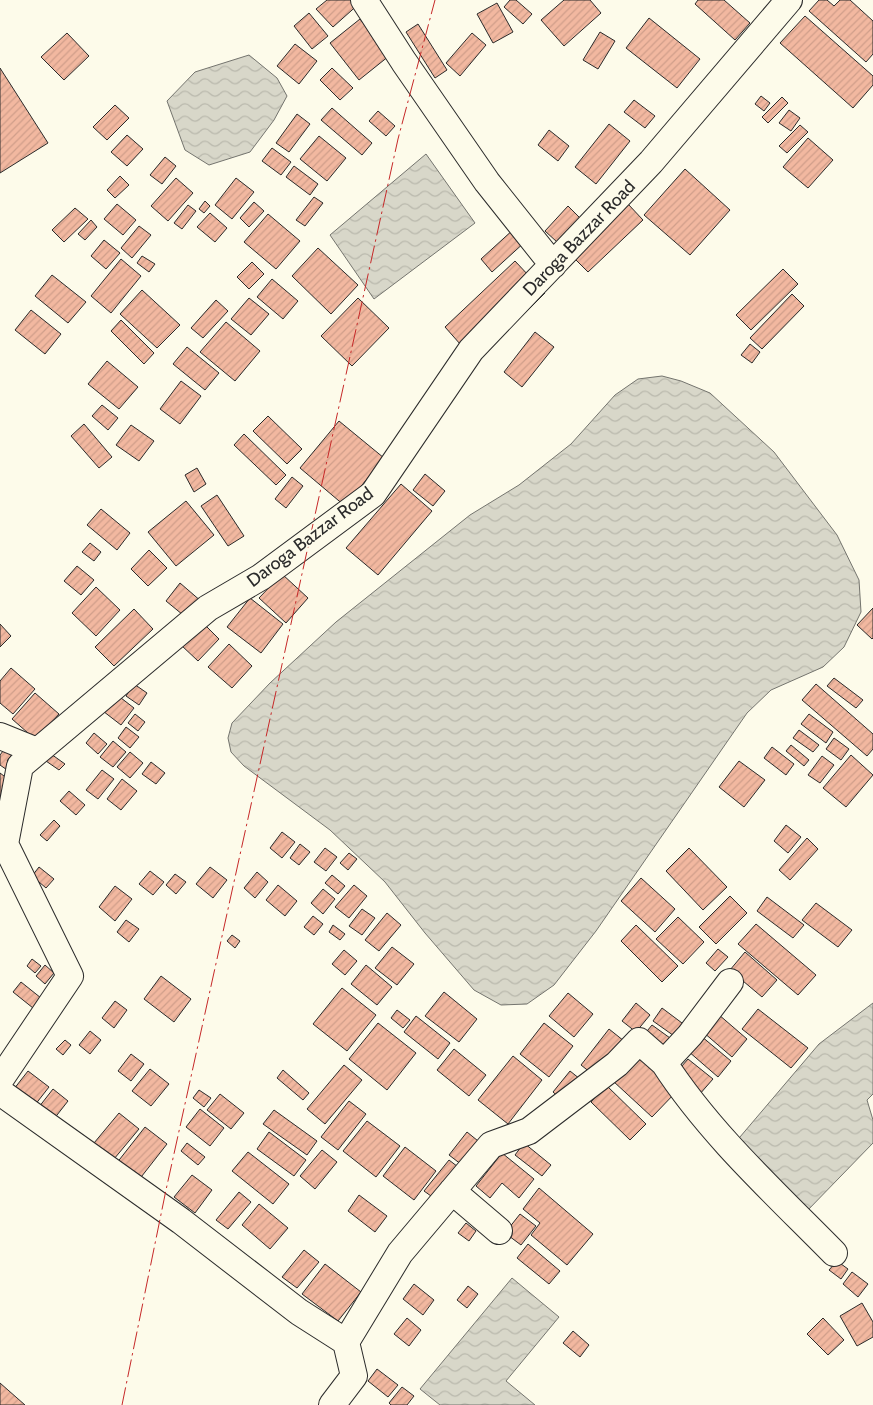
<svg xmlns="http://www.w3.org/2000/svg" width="873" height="1405" font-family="Cabin,sans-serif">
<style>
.water{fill:url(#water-waves);stroke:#74746e}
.building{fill:url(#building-hatch);stroke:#2b2b2b}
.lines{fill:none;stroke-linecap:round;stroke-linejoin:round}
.minor-casing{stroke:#2b2b2b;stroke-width:28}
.minor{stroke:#fdfbea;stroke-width:26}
.power{stroke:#c62828;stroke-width:1;stroke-dasharray:18 4 2.5 4;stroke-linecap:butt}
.labels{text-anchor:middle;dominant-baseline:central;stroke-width:4;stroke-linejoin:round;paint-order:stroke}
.street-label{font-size:18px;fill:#2b2b2b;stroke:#fdfbea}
</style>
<defs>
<pattern id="water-waves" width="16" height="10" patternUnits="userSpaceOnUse" patternTransform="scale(1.25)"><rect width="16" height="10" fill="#d8d7c9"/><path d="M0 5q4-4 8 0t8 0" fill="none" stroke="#bab9ad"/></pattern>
<pattern id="building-hatch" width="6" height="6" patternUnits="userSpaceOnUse" patternTransform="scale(1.25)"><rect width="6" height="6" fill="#f2b8a0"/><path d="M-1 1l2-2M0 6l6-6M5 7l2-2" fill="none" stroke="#d09e8a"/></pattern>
</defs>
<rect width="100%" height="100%" fill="#fdfbea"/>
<path class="water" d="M249,55l28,23 10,18 -13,24 -24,32 -41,13 -24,-15 -18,-49 28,-29z
M426,154l49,69 -101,76 -44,-64z
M662,376l19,5 29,12 64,59 63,83 22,45 2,32 -17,35 -21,20 -52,23 -24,23 -151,218 -42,54 -27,19 -26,1 -27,-15 -49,-57 -40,-51 -55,-52 -86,-64 -13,-14 -3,-14 4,-15 38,-40 66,-61 134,-107 49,-30 52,-41 44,-49 23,-16z
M873,1003v91l-6,6 6,20v23l-68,70 -71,-69 85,-100z
M512,1278l47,39 -53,64 29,24h-95l-20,-16z"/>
<path class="building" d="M327,0h32l2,2 -28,25 -17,-18z
M510,0h6l16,14 -9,10 -19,-17z
M564,0h26l11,13 -37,33 -23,-26z
M698,0h26l26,23 -15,17 -40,-36z
M819,0h8l7,6 6,-6h10l23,21v33l-7,8 -57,-51z
M497,3l16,29 -20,11 -16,-29z
M309,13l19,23 -16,13 -18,-23z
M805,16l68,60v9l-20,23 -73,-65z
M649,18l51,41 -23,29 -51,-40z
M360,19l29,37 -30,24 -29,-37z
M418,24l29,46 -12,8 -29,-46z
M600,32l15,9 -17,28 -15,-9z
M67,33l22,23 -25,24 -23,-23z
M472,33l14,12 -26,31 -14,-13z
M295,44l22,17 -18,23 -22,-18z
M0,68l48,75 -48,30z
M332,68l21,20 -13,12 -20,-20z
M761,96l9,7 -6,8 -9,-7z
M782,97l6,6 -20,20 -6,-6z
M634,100l21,16 -10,12 -21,-16z
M115,105l14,13 -22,22 -14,-13z
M332,108l40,35 -10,12 -41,-35z
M789,110l11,8 -9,13 -12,-8z
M378,111l17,15 -9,10 -17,-15z
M297,114l13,10 -21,28 -13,-9z
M609,124l21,17 -34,43 -21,-17z
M800,125l8,7 -21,21 -8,-7z
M549,130l20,16 -11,15 -20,-16z
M127,135l16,14 -16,17 -16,-14z
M319,136l27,22 -19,23 -27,-22z
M808,138l25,22 -25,28 -25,-21z
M272,148l19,14 -10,13 -19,-14z
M165,157l11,9 -14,18 -12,-9z
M294,166l24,18 -8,11 -24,-18z
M685,169l45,41 -40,45 -46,-40z
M120,176l9,9 -14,13 -8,-8z
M176,178l17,15 -25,28 -17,-15z
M236,178l18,14 -22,27 -17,-14z
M314,197l9,6 -18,23 -9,-6z
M205,201l5,5 -6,7 -5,-4z
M254,202l10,9 -15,16 -9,-9z
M117,204l19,16 -13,15 -19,-16z
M628,204l15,16 -55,52 -15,-15z
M188,205l8,6 -14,18 -8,-6z
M568,206l12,12 -23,24 -12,-11z
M75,208l13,11 -24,23 -12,-12z
M210,213l17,15 -12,14 -18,-15z
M268,214l32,27 -24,28 -32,-27z
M91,220l6,7 -12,13 -7,-6z
M139,226l12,9 -19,23 -11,-10z
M515,228l11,13 -34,31 -11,-13z
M104,240l16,13 -14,16 -15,-13z
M318,248l40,37 -27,29 -39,-38z
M142,256l13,8 -6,8 -12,-9z
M121,259l20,17 -30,37 -20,-17z
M515,261l30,32 -69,69 -31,-35z
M252,262l12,12 -15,15 -12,-12z
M783,269l15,15 -47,46 -15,-15z
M52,275l34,27 -18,21 -33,-27z
M272,279l26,22 -15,18 -26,-22z
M142,290l38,35 -23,23 -37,-34z
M792,294l12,12 -42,43 -12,-11z
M249,298l20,16 -18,21 -20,-16z
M358,298l31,30 -37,38 -31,-30z
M216,300l12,11 -25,27 -12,-10z
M31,310l30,24 -16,20 -30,-24z
M121,320l33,33 -10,11 -33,-33z
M226,322l34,29 -25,30 -35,-29z
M535,332l19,15 -32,40 -18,-15z
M750,344l10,8 -8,11 -11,-8z
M187,347l32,26 -14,17 -32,-26z
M107,361l31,26 -19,22 -31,-25z
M181,381l20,15 -21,28 -20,-15z
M102,405l16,13 -10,12 -16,-14z
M268,416l34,33 -15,15 -34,-33z
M339,421l45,37 -39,48 -45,-38z
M84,424l28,33 -13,11 -28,-32z
M131,425l23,16 -15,20 -23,-16z
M244,434l42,41 -10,10 -42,-40z
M197,468l9,16 -12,8 -9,-17z
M425,474l20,17 -12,15 -20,-16z
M292,477l11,9 -17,22 -11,-9z
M401,484l31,27 -54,64 -32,-27z
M217,495l27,41 -16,10 -27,-40z
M186,501l28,34 -38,31 -28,-34z
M101,509l29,24 -13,17 -30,-25z
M90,543l11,9 -7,9 -12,-9z
M149,550l18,18 -19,18 -17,-17z
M77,566l17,14 -13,15 -17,-14z
M282,574l26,24 -22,25 -27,-25z
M180,583l22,19 -14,17 -22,-18z
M96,587l24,23 -24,26 -24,-23z
M250,598l33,26 -22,29 -34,-26z
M873,608v30l-1,1 -15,-14z
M134,609l19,20 -39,37 -19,-19z
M202,622l17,17 -21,22 -17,-16z
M0,624l11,12 -11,11z
M229,644l23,22 -20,22 -24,-21z
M11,668l24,21 -22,25 -13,-11v-22z
M834,678l29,22 -7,8 -29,-22z
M134,684l13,9 -8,12 -13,-9z
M816,684l57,50v15l-6,7 -65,-56z
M112,691l22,17 -13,17 -22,-17z
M35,693l24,21 -23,26 -24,-21z
M135,714l10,8 -7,9 -10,-8z
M809,714l24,18 -7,11 -25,-19z
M126,727l13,10 -9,11 -12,-10z
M799,730l20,15 -6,7 -20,-14z
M94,733l13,11 -9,10 -12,-11z
M834,738l15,11 -8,11 -15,-11z
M113,741l13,11 -13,15 -13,-10z
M791,745l18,15 -5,6 -18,-15z
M6,747l8,5 -7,9 7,6 -4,5 -10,-7v-10z
M772,747l22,17 -8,11 -22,-17z
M130,752l13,11 -13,15 -13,-11z
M51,754l14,10 -6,6 -13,-9z
M851,755l22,20 -27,32 -23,-19z
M822,756l12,9 -14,18 -12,-8z
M739,761l26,19 -21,27 -25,-20z
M151,762l14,11 -9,11 -14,-10z
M102,770l12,9 -16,20 -12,-9z
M0,773l16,12 -11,14 -5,-4z
M122,779l15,12 -16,19 -14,-11z
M69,791l16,14 -9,10 -16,-14z
M54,820l6,6 -13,15 -7,-6z
M786,825l15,12 -13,16 -14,-12z
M282,832l13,10 -13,16 -12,-10z
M807,838l11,11 -28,31 -11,-10z
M300,844l10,8 -11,13 -9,-7z
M325,848l12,9 -11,14 -12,-9z
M689,848l38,39 -24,23 -37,-39z
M349,853l8,6 -9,11 -8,-7z
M39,867l15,12 -8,9 -14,-12z
M210,867l17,13 -14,18 -17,-14z
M150,871l14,11 -11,13 -14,-11z
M257,872l11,10 -13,16 -11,-10z
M175,874l11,8 -10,12 -10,-9z
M332,875l13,11 -7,8 -13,-11z
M641,878l34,31 -20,23 -34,-31z
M278,885l19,16 -12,15 -19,-16z
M354,885l13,11 -18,22 -14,-11z
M115,886l17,13 -17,22 -16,-14z
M323,889l12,10 -12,15 -12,-11z
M730,896l17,17 -31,31 -17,-17z
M767,897l37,28 -11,13 -36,-27z
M816,903l36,27 -14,17 -36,-27z
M362,909l13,9 -13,17 -13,-9z
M387,913l14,12 -22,26 -14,-11z
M313,916l10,8 -9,11 -10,-8z
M678,917l26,25 -21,22 -27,-25z
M126,920l13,9 -10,13 -12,-10z
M756,924l60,51 -18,20 -60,-51z
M333,925l12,9 -5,6 -11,-8z
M636,925l42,41 -16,16 -41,-41z
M232,935l8,6 -5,7 -8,-7z
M392,947l22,17 -17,21 -22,-17z
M718,949l10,8 -13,14 -9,-8z
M344,950l13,11 -12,14 -13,-11z
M745,952l32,28 -15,17 -32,-27z
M32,959l9,7 -6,7 -8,-7z
M45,965l9,8 -9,11 -9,-8z
M366,965l26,22 -15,18 -26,-21z
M161,976l30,23 -17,23 -30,-23z
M21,982l20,16 -8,10 -20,-16z
M342,988l34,27 -29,36 -34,-27z
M444,992l33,27 -18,23 -34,-26z
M568,993l25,21 -19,23 -25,-21z
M115,1001l12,9 -13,18 -12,-10z
M636,1003l14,12 -14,17 -14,-11z
M662,1008l24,18 -9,12 -24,-17z
M758,1009l50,39 -17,20 -49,-39z
M397,1010l13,10 -7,8 -12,-10z
M718,1014l29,25 -15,18 -29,-25z
M416,1016l34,27 -12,16 -34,-27z
M378,1023l38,30 -29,37 -38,-31z
M544,1023l29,23 -24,31 -29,-23z
M652,1025l18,13 -9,12 -18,-14z
M609,1029l15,12 -28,36 -15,-12z
M90,1031l11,9 -11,14 -11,-9z
M701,1036l30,25 -13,16 -30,-26z
M65,1040l6,5 -8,10 -7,-6z
M454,1049l32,26 -17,21 -32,-26z
M131,1054l13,10 -13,17 -13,-10z
M637,1054l40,37 -25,26 -39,-36z
M513,1056l29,24 -34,44 -30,-24z
M688,1059l25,20 -14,16 -25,-20z
M344,1065l18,15 -37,44 -18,-15z
M150,1069l19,15 -18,22 -19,-15z
M283,1070l26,23 -6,7 -26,-22z
M28,1071l21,16 -18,23 -21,-16z
M570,1071l10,8 -17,22 -10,-9z
M606,1085l40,39 -16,16 -39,-38z
M53,1089l15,12 -18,23 -15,-12z
M199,1090l12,8 -7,9 -11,-9z
M220,1094l24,19 -13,16 -24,-19z
M349,1101l17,13 -28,36 -17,-13z
M200,1109l24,19 -14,18 -24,-19z
M274,1110l43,31 -10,14 -44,-31z
M119,1113l20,16 -30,36 -20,-16z
M367,1121l33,25 -24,31 -33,-26z
M145,1127l22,17 -29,37 -22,-17z
M269,1132l37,28 -12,16 -37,-27z
M467,1132l16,13 -17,23 -17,-13z
M187,1143l18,14 -7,8 -17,-14z
M524,1143l27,22 -9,11 -27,-21z
M405,1147l31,24 -22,29 -31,-24z
M322,1150l15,12 -22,27 -15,-13z
M248,1152l41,32 -16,20 -41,-33z
M502,1153l32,26 -15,19 -17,-15 -12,15 -14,-12z
M449,1160l13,10 -24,31 -14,-10z
M192,1175l20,15 -17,23 -21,-16z
M539,1188l54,46 -26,31 -36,-30 9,-12 -17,-14z
M239,1192l12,10 -23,27 -12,-9z
M359,1195l28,21 -12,16 -27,-21z
M259,1204l29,24 -18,21 -28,-24z
M520,1214l16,12 -15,19 -16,-12z
M466,1223l10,8 -7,10 -11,-8z
M528,1244l32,27 -11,13 -32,-26z
M304,1250l15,12 -22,26 -15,-11z
M837,1261l11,8 -7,10 -12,-9z
M325,1264l36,28 -23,29 -36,-27z
M852,1272l16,12 -10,13 -15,-13z
M414,1284l20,16 -11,15 -20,-16z
M468,1286l10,8 -11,14 -10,-8z
M862,1303l11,19v15l-16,9 -17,-30z
M407,1318l14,12 -12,16 -15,-12z
M823,1318l21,22 -16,15 -21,-21z
M573,1331l16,14 -9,12 -17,-14z
M377,1369l21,16 -10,12 -20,-16z
M0,1383l25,22h-25z
M402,1387l12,9 -7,9h-16l-2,-2z"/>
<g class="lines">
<g class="minor-casing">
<path id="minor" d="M364,0l40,62 83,120 66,83
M0,736l37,15
M664,1063c46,71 111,130 170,190
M0,1080l70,-104 -65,-132 15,-78 188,-158 53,-31 112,-83 98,-144 180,-188 138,-162
M0,1092l181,129 118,91 47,30 54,-89 91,-108 38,-14 88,-67 22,-23 25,22 26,-28 40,-53
M452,1191l47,40
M332,1405l22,-29 -8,-34"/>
</g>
<use href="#minor" class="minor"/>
<path class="power" d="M122,1405l44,-215 232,-1051 37,-139"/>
</g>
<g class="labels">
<g class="street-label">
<text transform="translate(579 238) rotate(-46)">Daroga Bazzar Road</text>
<text transform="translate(310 537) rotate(-37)">Daroga Bazzar Road</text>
</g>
</g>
</svg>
